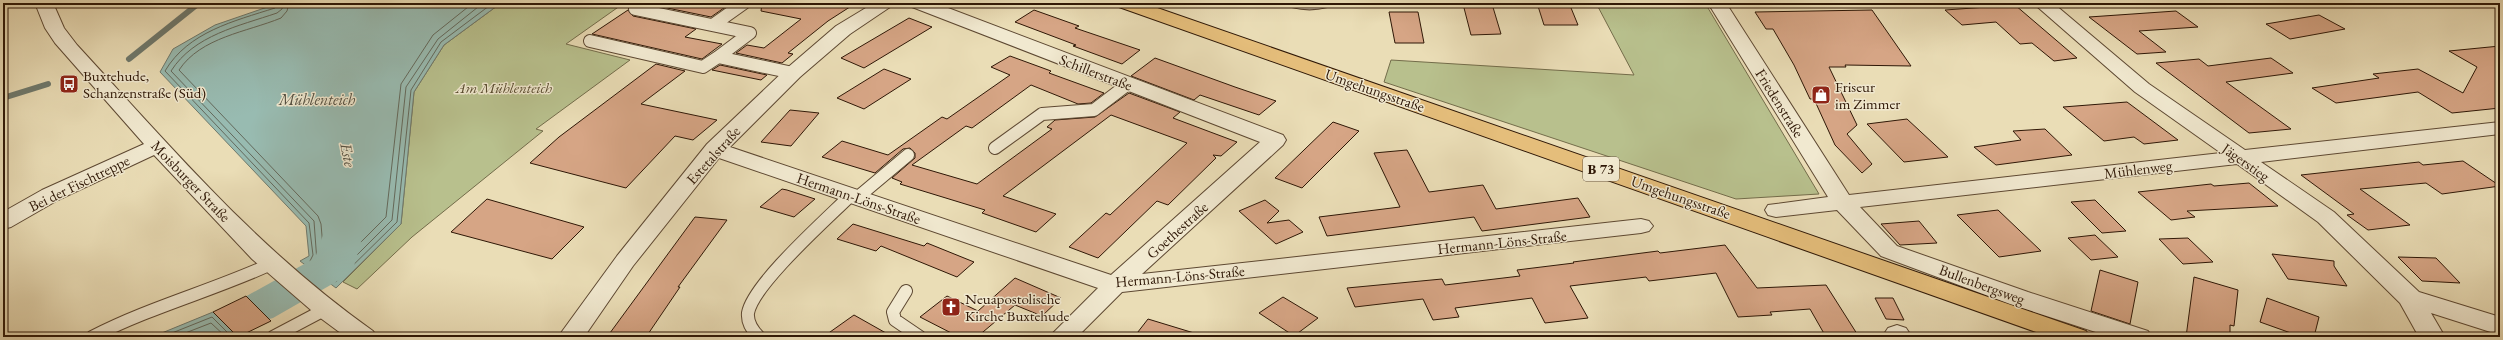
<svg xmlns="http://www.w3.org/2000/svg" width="2503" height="340" font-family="'EB Garamond',serif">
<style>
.green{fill:#b8c08d;stroke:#736c4a}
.water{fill:#98bbb1;stroke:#6e796d}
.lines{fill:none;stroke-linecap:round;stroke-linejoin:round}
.shore{stroke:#63695c;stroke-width:1}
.stream{stroke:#6e796d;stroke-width:6}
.river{fill:#98bbb1;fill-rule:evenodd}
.building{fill:#d6a585;stroke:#2e1706}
.lane-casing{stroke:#5d4832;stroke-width:14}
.street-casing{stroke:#5d4832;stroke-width:2}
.primary-casing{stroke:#2e1706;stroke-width:2}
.lane{stroke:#f1e9d0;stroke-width:12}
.street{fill:#f1e9d0;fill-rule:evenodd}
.primary{fill:#e5be7b;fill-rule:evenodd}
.labels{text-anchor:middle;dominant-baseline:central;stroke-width:3;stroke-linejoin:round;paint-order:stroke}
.shield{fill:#f1e9d0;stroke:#685643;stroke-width:1}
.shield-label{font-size:14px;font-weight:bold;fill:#2e1706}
.street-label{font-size:15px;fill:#2e1706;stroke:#f1e9d0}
.poi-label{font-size:15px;fill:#2e1706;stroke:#f1e9d0;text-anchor:start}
.park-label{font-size:15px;font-style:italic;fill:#574a2e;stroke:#f1e9d0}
.water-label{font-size:16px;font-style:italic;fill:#535042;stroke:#f1e9d0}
</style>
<rect width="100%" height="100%" fill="#eaddb6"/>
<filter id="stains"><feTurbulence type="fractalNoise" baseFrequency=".005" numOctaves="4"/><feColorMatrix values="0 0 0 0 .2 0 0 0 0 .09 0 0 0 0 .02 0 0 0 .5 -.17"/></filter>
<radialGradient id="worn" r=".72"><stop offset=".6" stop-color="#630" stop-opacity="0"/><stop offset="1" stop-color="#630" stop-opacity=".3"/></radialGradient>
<path class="green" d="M501,3h123l-58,41 64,16 -94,69 7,2 -131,106 -55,52 -14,-7 58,-58 13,-132 30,-47z
M1596,3h109l114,191 -83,5 -352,-117 7,-22 243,15z"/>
<path class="water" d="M279,3h222l-57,42 -30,47 -13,132 -65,64 -36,-27 9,-5 -3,-30 -146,-154 13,-23 42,-24z
M213,312l25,25h-86z"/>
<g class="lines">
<path class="shore" d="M278,3l-3,5c-41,13 -87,24 -110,63l144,152 4,32 -4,8 27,19 61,-60 14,-132 30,-48 52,-39
M283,3l-1,6 -5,4c-38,13 -83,22 -106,58l143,150 3,41 19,14 56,-56 14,-133 32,-48 45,-36
M289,3l-2,8 -6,7c-34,14 -80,19 -102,52l139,146 3,8 3,36 11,8 51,-51 15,-133 32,-49 40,-32
M162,337l50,-20 20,20
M175,337l36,-14 15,14"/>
<path class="stream" d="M129,59l70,-56
M3,98l45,-14"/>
<path class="river" d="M344,219l14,4 6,9 -10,34 -6,9 -75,43 -15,4 -15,-4 -7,-10 7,-10 72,-40 9,-26 6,-9z"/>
</g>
<path class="building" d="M643,3h88l-20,14z
M762,3h94l-28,18 -40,32 5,1 -11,9 -46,-10 11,-8 17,3 37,-29 -40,-8z
M1537,3h32l9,22h-34z
M1463,4h29l9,30 -30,1z
M2015,5l62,53 -23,3 -22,-18 -12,1 -24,-22 -34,3 -17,-15z
M628,10l5,6 63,13 -11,8 37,7 -20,15 -110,-25z
M1034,10l45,16 -4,2 65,22 -18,14 -49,-18 3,-1 -61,-23z
M1872,10l39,56 -66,-1 1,2h-17l28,58 -10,9 25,30 -10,9 -27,-28 -21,-46h-4l-16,-34 -21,-36h-7l-11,-17z
M2176,11l22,16 -59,4 27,21 -29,2 -48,-37z
M1389,12h29l6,31h-29z
M2319,15l26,14 -55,10 -24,-15z
M909,18l23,9 -68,41 -23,-10z
M2500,46v62l-48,5 -34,-21 -82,11 -24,-15 67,-10 -6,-4 45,-5 45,24 14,-26 -28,-16z
M1010,56l41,15 -2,2 55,20 -13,10 -13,1 -47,-19 -59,43 -6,-2 -54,39 65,19 75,-55 -5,-2 8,-7 40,-3 34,-24 51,19 -7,6 64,24 -16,14 -8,-1 3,3 -48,47 -11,-4 -59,57 -29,-11 37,-34 4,2 77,-72 -76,-28 -108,81 53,18 -20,18 -54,-19 3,-3 -85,-26 2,-2 -10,-4 23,-20v-5l-5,-5 -7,1 -28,24 -53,-16 20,-16 46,14 54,-38 5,2 63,-44 -19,-8z
M1155,58l80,29 41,14 -17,14 -59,-20 -6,5 -63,-24z
M2271,58l22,15 -67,9 65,47 -42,4 -93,-70 43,-4 9,7z
M656,64l29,7 -44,33 76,16 -24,20 -18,-4 -49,52 -96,-25 29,-26z
M720,65l47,10 -6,5 -49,-10z
M884,69l27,10 -47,30 -27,-11z
M2127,102l51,38 -34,4 -10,-7 -30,4 -41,-34z
M790,110l29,3 -28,33 -30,-4z
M1907,119l41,38 -44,5 -37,-38z
M1333,122l26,9 -57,57 -27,-10z
M2045,129l27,26 -76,10 -22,-18 47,-7 -8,-9z
M1407,150l22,42 54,-7 13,24 82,-11 12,19 -108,14 -8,-14 -147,19 -8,-19 81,-10 -26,-54z
M2463,161l37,25 -58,8 -16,-11 -66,6 50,36 -42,5 -21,-15 7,-1 -53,-39 118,-13 4,3z
M2249,183l29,23 -91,5 8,6 -24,3 -33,-28 73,-8 3,2z
M782,189l5,1 28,9 -21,18 -34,-10z
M487,199l97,28 -32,32 -101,-27z
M1265,200l14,11 -12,12 22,-3 14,12 -27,12 -37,-33z
M2095,200l31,31 -24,2 -31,-31z
M1998,210l43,41 -42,6 -42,-42z
M695,217l32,3 -49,67h2l-34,50h-39z
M1919,221l18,22 -37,2 -19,-21z
M853,224l71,22 3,-3 47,19 -17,15 -76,-31 -5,5 -39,-12z
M2095,235l23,22 -27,3 -23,-22z
M2188,238l25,24 -30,2 -24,-25z
M1725,245l32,43 69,-3 33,52h-33l-16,-28 -40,3 2,3 -34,2 -22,-44 -67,8 -3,-4 -76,9 18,32 -43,5 -13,-25 -77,10 4,9 -26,3 -10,-21 -68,8 -8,-19 95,-9 3,6 75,-9 -3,-6 57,-7 -1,-1 85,-11 2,2z
M2272,254l62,7v5l13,20 -59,-7z
M2398,257l38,1 24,25 -38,-2z
M2100,270l38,12 -8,42 -39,-13z
M2194,277l44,13 -4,36 -4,-1v12h-44z
M1015,278l46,20 -19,18 -27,-11 -38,32h-18l-39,-20 27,-21 31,15z
M246,296l25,25 -33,16 -25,-25z
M1283,297l35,21 -24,18 -35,-23z
M1875,298h18l11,22 -18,-1z
M2267,298l52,19 -5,20h-12l-42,-15z
M854,315l39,22h-70z
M1148,319l46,14v4h-60z"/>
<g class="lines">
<g class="lane-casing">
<path id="lane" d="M635,9l115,24 -32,24 75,16
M713,25l31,-22
M590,41l113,26 15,-10
M995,148l47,-34 52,-4 34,-26
M858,197l50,-42
M906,291l-13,21 2,8 25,17
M92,337c58,-30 120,-46 179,-73
M273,337l53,-28
M759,337c-7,-7 -12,-14 -11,-24 5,-29 80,-95 103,-118"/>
</g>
<g class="street-casing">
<path id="street" d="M35,3h18l11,25 13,17c96,104 179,203 296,286l4,6h-31l-27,-20 -67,-58 -98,-104 -96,45 -47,27 -8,2v-17l39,-22 102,-46 -89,-101 -10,-15z
M874,3h22l-46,31 -50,43 -70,70 381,128 149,-133 -348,-135 -3,-4h26l348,132 3,5 -3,5 -141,129 499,-55 8,2 4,5 -4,5 -8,2 -519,59 -45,45h-28l49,-49 -379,-130 -86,108 -49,71h-26l59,-81 90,-112 79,-75 50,-43z
M1289,3h41l-3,4c-11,3 -24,3 -35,0z
M1708,3h18l123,192 372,-42 -86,-61 -102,-89h20l96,81 96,66 255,-28v12l-239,28 73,50 85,80 81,25v18l-69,-22 14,24h-26l-19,-34 -82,-81 -81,-58 -377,43 37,39 131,46 120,39 4,6h-41l-101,-33 -129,-48 -44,-46 -61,7 -8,-2 -3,-5 3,-5 60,-8z
M1897,325l9,3 6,9h-26l-2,-3 4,-6z"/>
</g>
<g class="primary-casing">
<path id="primary" d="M1116,3h27l943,328 4,6h-40l-931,-330z"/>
</g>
<use href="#lane" class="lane"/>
<use href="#street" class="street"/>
<use href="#primary" class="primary"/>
</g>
<defs>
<g id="bus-square" transform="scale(1)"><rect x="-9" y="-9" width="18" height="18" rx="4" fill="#8f2418" stroke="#f1e9d0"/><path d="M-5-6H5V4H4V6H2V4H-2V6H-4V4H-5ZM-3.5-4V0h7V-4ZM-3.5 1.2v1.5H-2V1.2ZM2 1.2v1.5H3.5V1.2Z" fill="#fff"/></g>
<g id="shop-square" transform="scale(1)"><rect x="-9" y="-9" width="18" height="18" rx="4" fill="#8f2418" stroke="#f1e9d0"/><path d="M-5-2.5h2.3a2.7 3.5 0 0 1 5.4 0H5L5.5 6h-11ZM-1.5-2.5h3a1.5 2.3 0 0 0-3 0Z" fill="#fff"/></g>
<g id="church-square" transform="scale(1)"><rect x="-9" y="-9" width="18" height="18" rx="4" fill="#8f2418" stroke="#f1e9d0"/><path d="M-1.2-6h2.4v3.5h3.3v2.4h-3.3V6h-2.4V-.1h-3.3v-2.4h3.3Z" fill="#fff"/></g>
</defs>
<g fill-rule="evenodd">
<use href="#bus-square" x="69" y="84"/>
<use href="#shop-square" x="1821" y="95"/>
<use href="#church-square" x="951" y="307"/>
</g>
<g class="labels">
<rect class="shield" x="1583" y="157" width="36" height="24" rx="3"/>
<g class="shield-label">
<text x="1601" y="169">B 73</text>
</g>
<g class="street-label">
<text transform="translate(1096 72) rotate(21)">Schillerstraße</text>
<text transform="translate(1375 90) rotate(19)">Umgehungsstraße</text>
<text transform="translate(1780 103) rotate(58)">Friedenstraße</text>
<text transform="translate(713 155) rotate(-48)">Estetalstraße</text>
<text transform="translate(2246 162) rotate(35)">Jägerstieg</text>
<text transform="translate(2138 169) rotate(-7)">Mühlenweg</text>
<text transform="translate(191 181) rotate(46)">Moisburger Straße</text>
<text transform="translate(79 183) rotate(-26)">Bei der Fischtreppe</text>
<text transform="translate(1681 197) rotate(19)">Umgehungsstraße</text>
<text transform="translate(859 198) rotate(19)">Hermann-Löns-Straße</text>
<text transform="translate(1177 230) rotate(-42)">Goethestraße</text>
<text transform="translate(1502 242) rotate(-6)">Hermann-Löns-Straße</text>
<text transform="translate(1180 276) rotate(-5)">Hermann-Löns-Straße</text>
<text transform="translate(1982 284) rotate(20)">Bullenbergsweg</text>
</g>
<g class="poi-label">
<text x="83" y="75">Buxtehude,<tspan x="83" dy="17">Schanzenstraße (Süd)</tspan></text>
<text x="1835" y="86">Friseur<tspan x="1835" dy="17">im Zimmer</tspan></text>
<text x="965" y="298">Neuapostolische<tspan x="965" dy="17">Kirche Buxtehude</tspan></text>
</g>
<g class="park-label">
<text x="504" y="87">Am Mühlenteich</text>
</g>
<g class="water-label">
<text x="317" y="99">Mühlenteich</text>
<text transform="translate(348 155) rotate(78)">Este</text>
</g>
</g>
<rect width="2503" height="340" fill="none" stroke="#eaddb6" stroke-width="16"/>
<rect x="4" y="4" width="2495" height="332" fill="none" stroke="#2e1706" stroke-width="2"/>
<rect x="8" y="8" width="2487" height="324" fill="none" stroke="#2e1706"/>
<rect width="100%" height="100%" filter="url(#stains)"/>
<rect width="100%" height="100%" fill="url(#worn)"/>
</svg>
